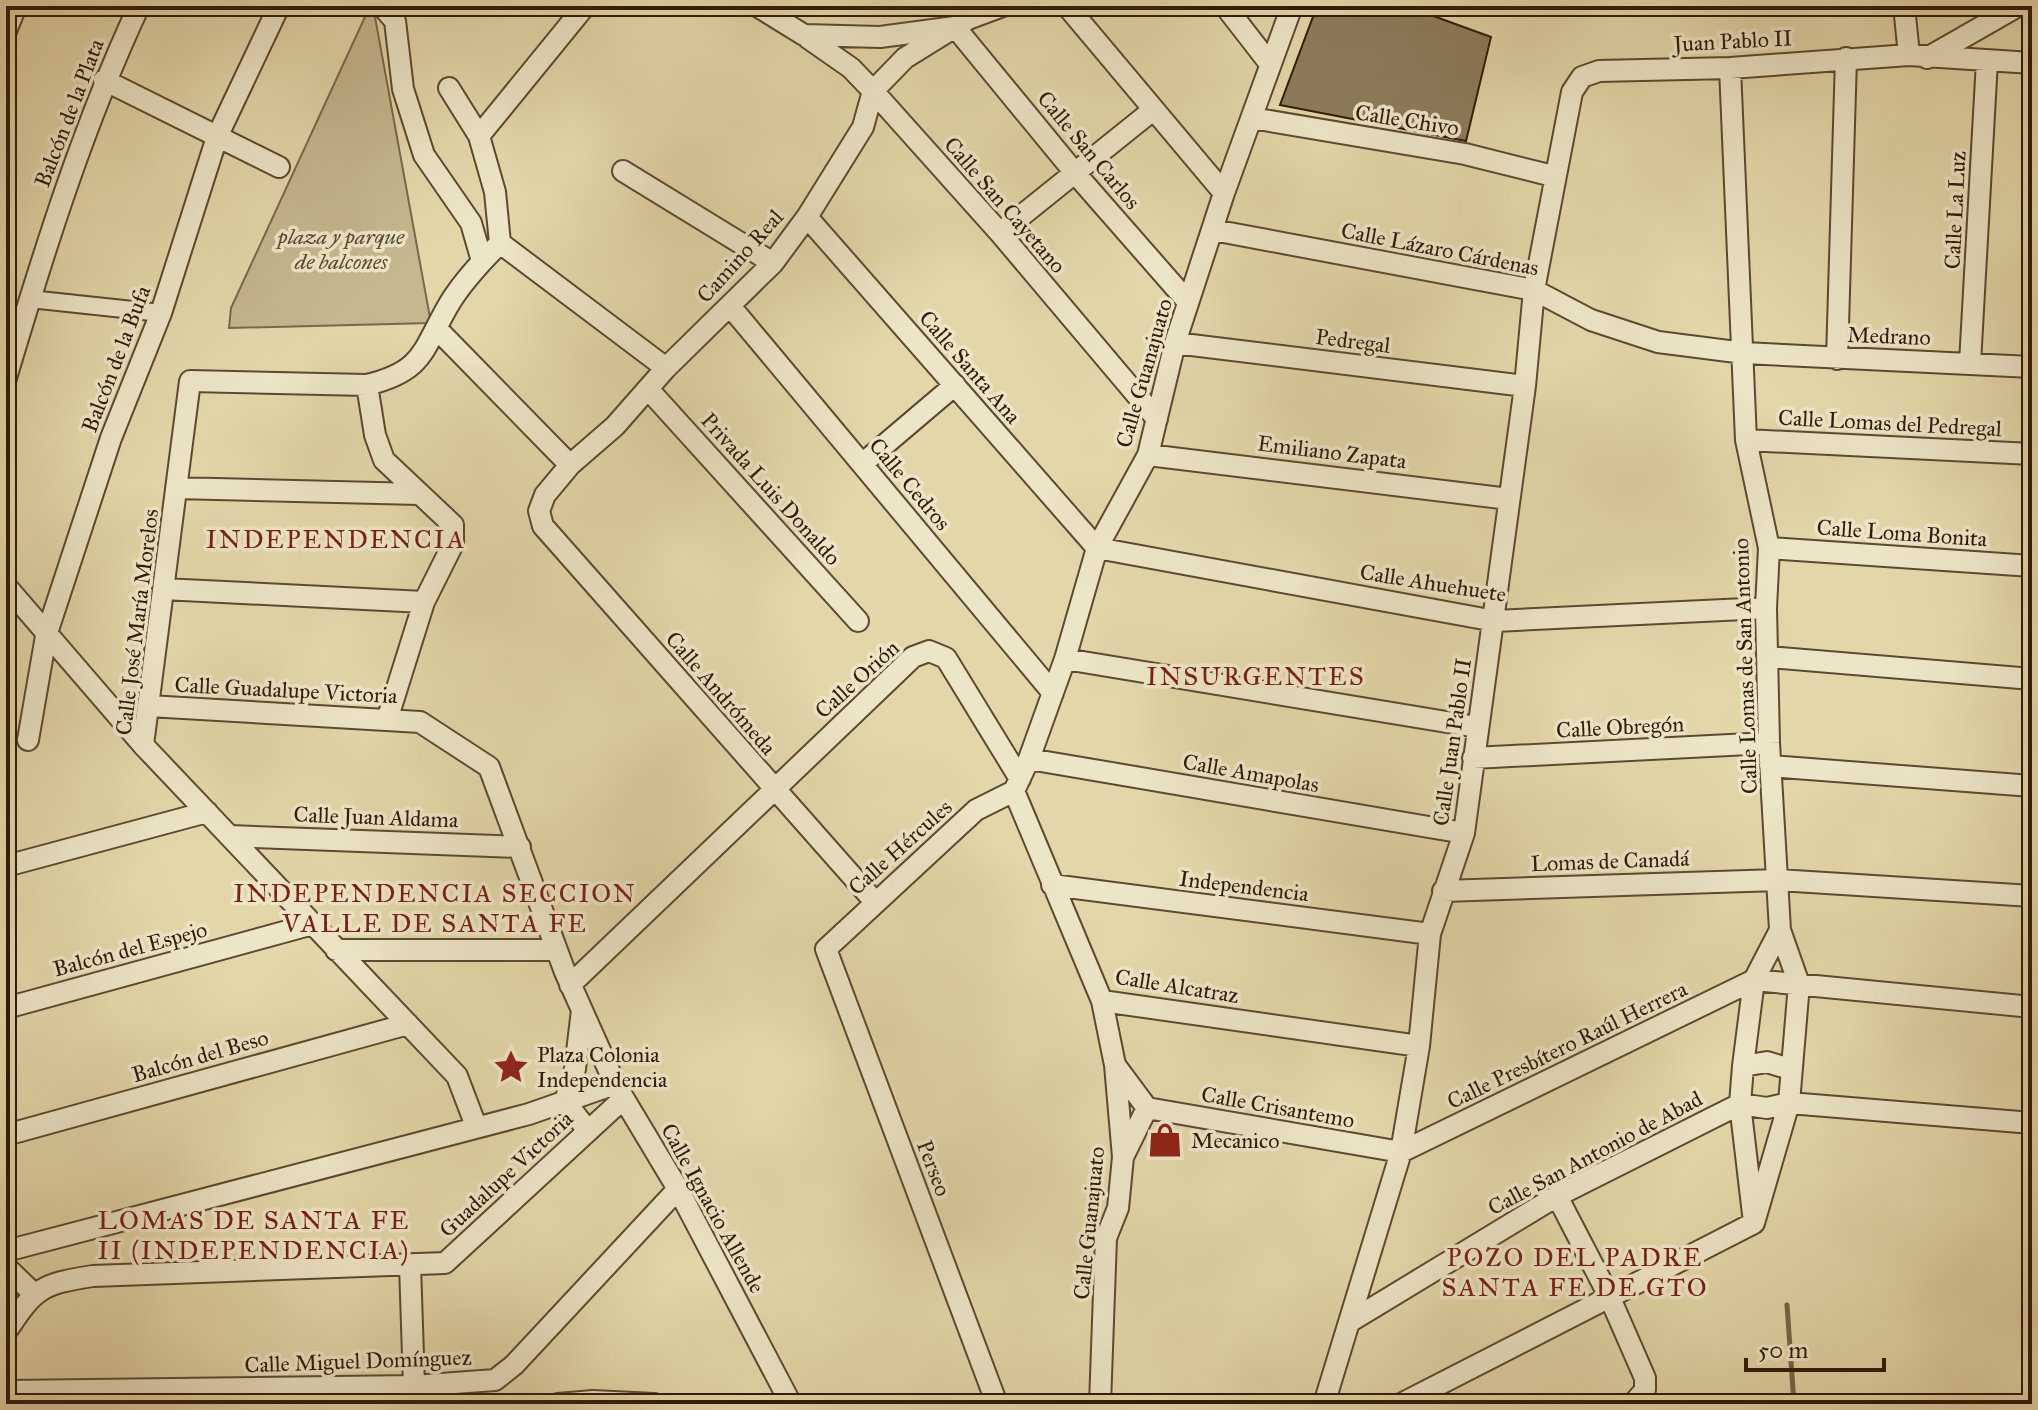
<svg xmlns="http://www.w3.org/2000/svg" width="2038" height="1410" font-family="'IM FELL Great Primer',serif">
<style>
.green{fill:#c5b78e;stroke:#7a684c;stroke-width:2}
.lines{fill:none;stroke-linecap:round;stroke-linejoin:round}
.stream{stroke:#776549;stroke-width:5}
.building{fill:#8d7c5c;stroke:#301a09;stroke-width:2}
.pedestrian-casing{stroke:#5d4931;stroke-width:20}
.minor-casing{stroke:#5d4931;stroke-width:24}
.pedestrian{stroke:#ede5c7;stroke-width:16}
.minor{stroke:#ede5c7;stroke-width:20}
.labels{text-anchor:middle;dominant-baseline:central;stroke-width:7;stroke-linejoin:round;paint-order:stroke}
.street-label{font-size:22px;fill:#301a09;stroke:#ede5c7}
.park-label{font-size:22px;font-style:italic;fill:#5d4931;stroke:#ede5c7}
.poi-label{font-size:22px;fill:#301a09;stroke:#ede5c7;text-anchor:start}
.quarter-label{font-size:26px;letter-spacing:2px;fill:#7a1f14;stroke:#ede5c7}
</style>
<rect width="100%" height="100%" fill="#e3d7a9"/>
<filter id="stains"><feTurbulence type="fractalNoise" baseFrequency=".0025" numOctaves="4"/><feColorMatrix values="0 0 0 0 .2 0 0 0 0 .09 0 0 0 0 .02 0 0 0 .5 -.17"/></filter>
<radialGradient id="worn" r=".72"><stop offset=".6" stop-color="#630" stop-opacity="0"/><stop offset="1" stop-color="#630" stop-opacity=".3"/></radialGradient>
<path class="green" d="M370,6h3l58,317 -202,5 2,-20z"/>
<g class="lines">
<path class="stream" d="M1787,1305l7,99"/>
</g>
<path class="building" d="M1317,6h89l85,31 -25,104 -186,-36z"/>
<g class="lines">
<g class="pedestrian-casing">
<path id="pedestrian" d="M30,299l131,14"/>
</g>
<g class="minor-casing">
<path id="minor" d="M382,6l13,15 8,68 21,66 47,68 11,38
M757,6l47,29 76,2 75,-10 120,146 113,129
M1067,6l157,187
M1225,6l45,58
M1904,6l5,49
M6,31l10,-25
M808,38l43,30 22,23 127,142 157,186
M1927,58l91,-52
M1730,68l16,372 23,108 -3,60 3,135 11,187 19,54 -10,119 -35,120
M104,80l175,87
M449,88l30,48
M1252,118l213,36 88,22
M623,171l150,92
M807,217l290,331 398,73 271,-13
M1213,230l321,60 57,30 67,22 86,11 288,14
M1000,233l153,-123
M500,243l-5,-51 -16,-56 106,-130
M500,243l166,125
M730,306l323,387
M438,330l132,135
M1175,343l350,43
M1837,359l9,-301
M1970,363l17,-302
M6,378c38,-127 77,-252 133,-372
M367,385l8,50 9,25 69,65v19l-29,58 -37,118
M648,389l210,232
M1746,440l286,14
M1148,455l361,44
M862,464l93,-79
M176,488l243,6
M1769,548l263,18
M6,586l137,159 314,331 19,50
M163,589l261,13
M1768,657l264,22
M1065,659l412,68
M149,706l271,16 69,45 76,205 50,112 63,105 113,215
M28,740l18,-104 65,-198 50,-125 56,-176 62,-131
M143,745l47,-364 177,4c57,-14 55,-34 81,-79 13,-23 33,-44 52,-63
M1473,758l296,-15
M1029,759l435,74
M1770,766l262,20
M1014,791l15,-32 36,-100 32,-111 51,-93 27,-112 49,-150 68,-187
M1014,791l88,210 13,64 8,92 -5,51 -12,30 -6,166
M230,836l290,11
M6,866l201,-54
M1052,885l378,49
M1443,891l335,-11 254,16
M875,902l-332,-376 -4,-15 6,-16 25,-30 45,-39 51,-58 107,-105 34,-46 56,-90 10,-36 32,-33 63,-39 35,-13
M336,950h220
M570,985l343,-328 16,-6 17,7 74,121
M1102,1001l317,45
M6,1008l307,-84
M582,1010l-7,59 -10,32 23,30
M1115,1065l32,43 254,44 353,-172 278,27
M1743,1066l24,-4 23,7
M6,1135l402,-111
M1124,1155l23,-47
M1557,1196l53,102 35,80v12l-12,14
M1753,1214l-13,-110 3,-38 11,-86 26,-50
M6,1251l523,-137 86,-30
M410,1265l4,121 5,18
M6,1267l28,27
M6,1295v10
M1351,1321l206,-125 183,-92 27,4 22,-5 243,20
M6,1332c29,-44 35,-48 87,-56l352,-13 178,-164
M6,1391l408,-5 81,-6 19,-15 164,-176
M558,1404l35,-3 61,3
M997,1404l-171,-455 150,-139 38,-19
M1324,1404l77,-252 18,-106 11,-112 34,-101 61,-447 9,-96 38,-198 10,-15 17,-6 131,-3 179,-13 123,8
M1401,1404l353,-181"/>
</g>
<use href="#pedestrian" class="pedestrian"/>
<use href="#minor" class="minor"/>
</g>
<defs>
<g id="sight-bare" transform="scale(2.76)"><path d="M0-6L1.8-2.2L6-1.7L2.9 1.2L3.7 5.4L0 3.3L-3.7 5.4L-2.9 1.2L-6-1.7L-1.8-2.2Z" fill="#8f2418" stroke="#ede5c7" stroke-width="2.5" paint-order="stroke"/></g>
<g id="shop-bare" transform="scale(2.76)"><path d="M-5-2.5h2.3a2.7 3.5 0 0 1 5.4 0H5L5.5 6h-11ZM-1.5-2.5h3a1.5 2.3 0 0 0-3 0Z" fill="#8f2418" stroke="#ede5c7" stroke-width="2.5" paint-order="stroke"/></g>
</defs>
<g fill-rule="evenodd">
<use href="#sight-bare" x="511" y="1067"/>
<use href="#shop-bare" x="1165" y="1140"/>
</g>
<g class="labels">
<g class="street-label">
<text transform="translate(1733 41) rotate(-3)">Juan Pablo II</text>
<text transform="translate(69 113) rotate(-69)">Balcón de la Plata</text>
<text transform="translate(1407 120) rotate(9)">Calle Chivo</text>
<text transform="translate(1089 150) rotate(50)">Calle San Carlos</text>
<text transform="translate(1005 205) rotate(49)">Calle San Cayetano</text>
<text transform="translate(1955 210) rotate(-87)">Calle La Luz</text>
<text transform="translate(1440 249) rotate(11)">Calle Lázaro Cárdenas</text>
<text transform="translate(740 256) rotate(-48)">Camino Real</text>
<text transform="translate(1889 336) rotate(2)">Medrano</text>
<text transform="translate(1353 341) rotate(7)">Pedregal</text>
<text transform="translate(116 359) rotate(-69)">Balcón de la Bufa</text>
<text transform="translate(970 367) rotate(49)">Calle Santa Ana</text>
<text transform="translate(1144 373) rotate(-74)">Calle Guanajuato</text>
<text transform="translate(1890 423) rotate(3)">Calle Lomas del Pedregal</text>
<text transform="translate(1332 452) rotate(7)">Emiliano Zapata</text>
<text transform="translate(910 484) rotate(50)">Calle Cedros</text>
<text transform="translate(771 489) rotate(48)">Privada Luis Donaldo</text>
<text transform="translate(1902 533) rotate(4)">Calle Loma Bonita</text>
<text transform="translate(1433 583) rotate(9)">Calle Ahuehuete</text>
<text transform="translate(137 622) rotate(-83)">Calle José María Morelos</text>
<text transform="translate(1745 666) rotate(-92)">Calle Lomas de San Antonio</text>
<text transform="translate(857 679) rotate(-42)">Calle Orión</text>
<text transform="translate(286 690) rotate(3)">Calle Guadalupe Victoria</text>
<text transform="translate(721 693) rotate(49)">Calle Andrómeda</text>
<text transform="translate(1620 727) rotate(-3)">Calle Obregón</text>
<text transform="translate(1452 742) rotate(-82)">Calle Juan Pablo II</text>
<text transform="translate(1251 773) rotate(10)">Calle Amapolas</text>
<text transform="translate(376 817) rotate(2)">Calle Juan Aldama</text>
<text transform="translate(900 847) rotate(-42)">Calle Hércules</text>
<text transform="translate(1610 861) rotate(-2)">Lomas de Canadá</text>
<text transform="translate(1244 886) rotate(7)">Independencia</text>
<text transform="translate(130 949) rotate(-15)">Balcón del Espejo</text>
<text transform="translate(1177 986) rotate(9)">Calle Alcatraz</text>
<text transform="translate(1567 1045) rotate(-26)">Calle Presbítero Raúl Herrera</text>
<text transform="translate(200 1056) rotate(-16)">Balcón del Beso</text>
<text transform="translate(1278 1107) rotate(10)">Calle Crisantemo</text>
<text transform="translate(1595 1153) rotate(-28)">Calle San Antonio de Abad</text>
<text transform="translate(934 1168) rotate(69)">Perseo</text>
<text transform="translate(506 1174) rotate(-43)">Guadalupe Victoria</text>
<text transform="translate(713 1208) rotate(61)">Calle Ignacio Allende</text>
<text transform="translate(1089 1223) rotate(-84)">Calle Guanajuato</text>
<text transform="translate(358 1361) rotate(-2)">Calle Miguel Domínguez</text>
</g>
<g class="park-label">
<text x="341" y="236">plaza y parque<tspan x="341" dy="25">de balcones</tspan></text>
</g>
<g class="poi-label">
<text x="537" y="1054">Plaza Colonia<tspan x="537" dy="25">Independencia</tspan></text>
<text x="1191" y="1140">Mecanico</text>
</g>
<g class="quarter-label">
<text x="336" y="539">INDEPENDENCIA</text>
<text x="1256" y="676">INSURGENTES</text>
<text x="435" y="893">INDEPENDENCIA SECCION<tspan x="435" dy="30">VALLE DE SANTA FE</tspan></text>
<text x="254" y="1220">LOMAS DE SANTA FE<tspan x="254" dy="30">II (INDEPENDENCIA)</tspan></text>
<text x="1575" y="1257">POZO DEL PADRE<tspan x="1575" dy="30">SANTA FE DE GTO</tspan></text>
</g>
</g>
<rect width="2038" height="1410" fill="none" stroke="#e3d7a9" stroke-width="32"/>
<rect x="8" y="8" width="2022" height="1394" fill="none" stroke="#301a09" stroke-width="4"/>
<rect x="16" y="16" width="2006" height="1378" fill="none" stroke="#301a09" stroke-width="2"/>
<path d="M1746 1358v12h138v-12" fill="none" stroke="#301a09" stroke-width="4"/>
<text x="1758" y="1358" font-size="24" fill="#301a09" stroke="#ede5c7" stroke-width="6" paint-order="stroke">50 m</text>
<rect width="100%" height="100%" filter="url(#stains)"/>
<rect width="100%" height="100%" fill="url(#worn)"/>
</svg>
